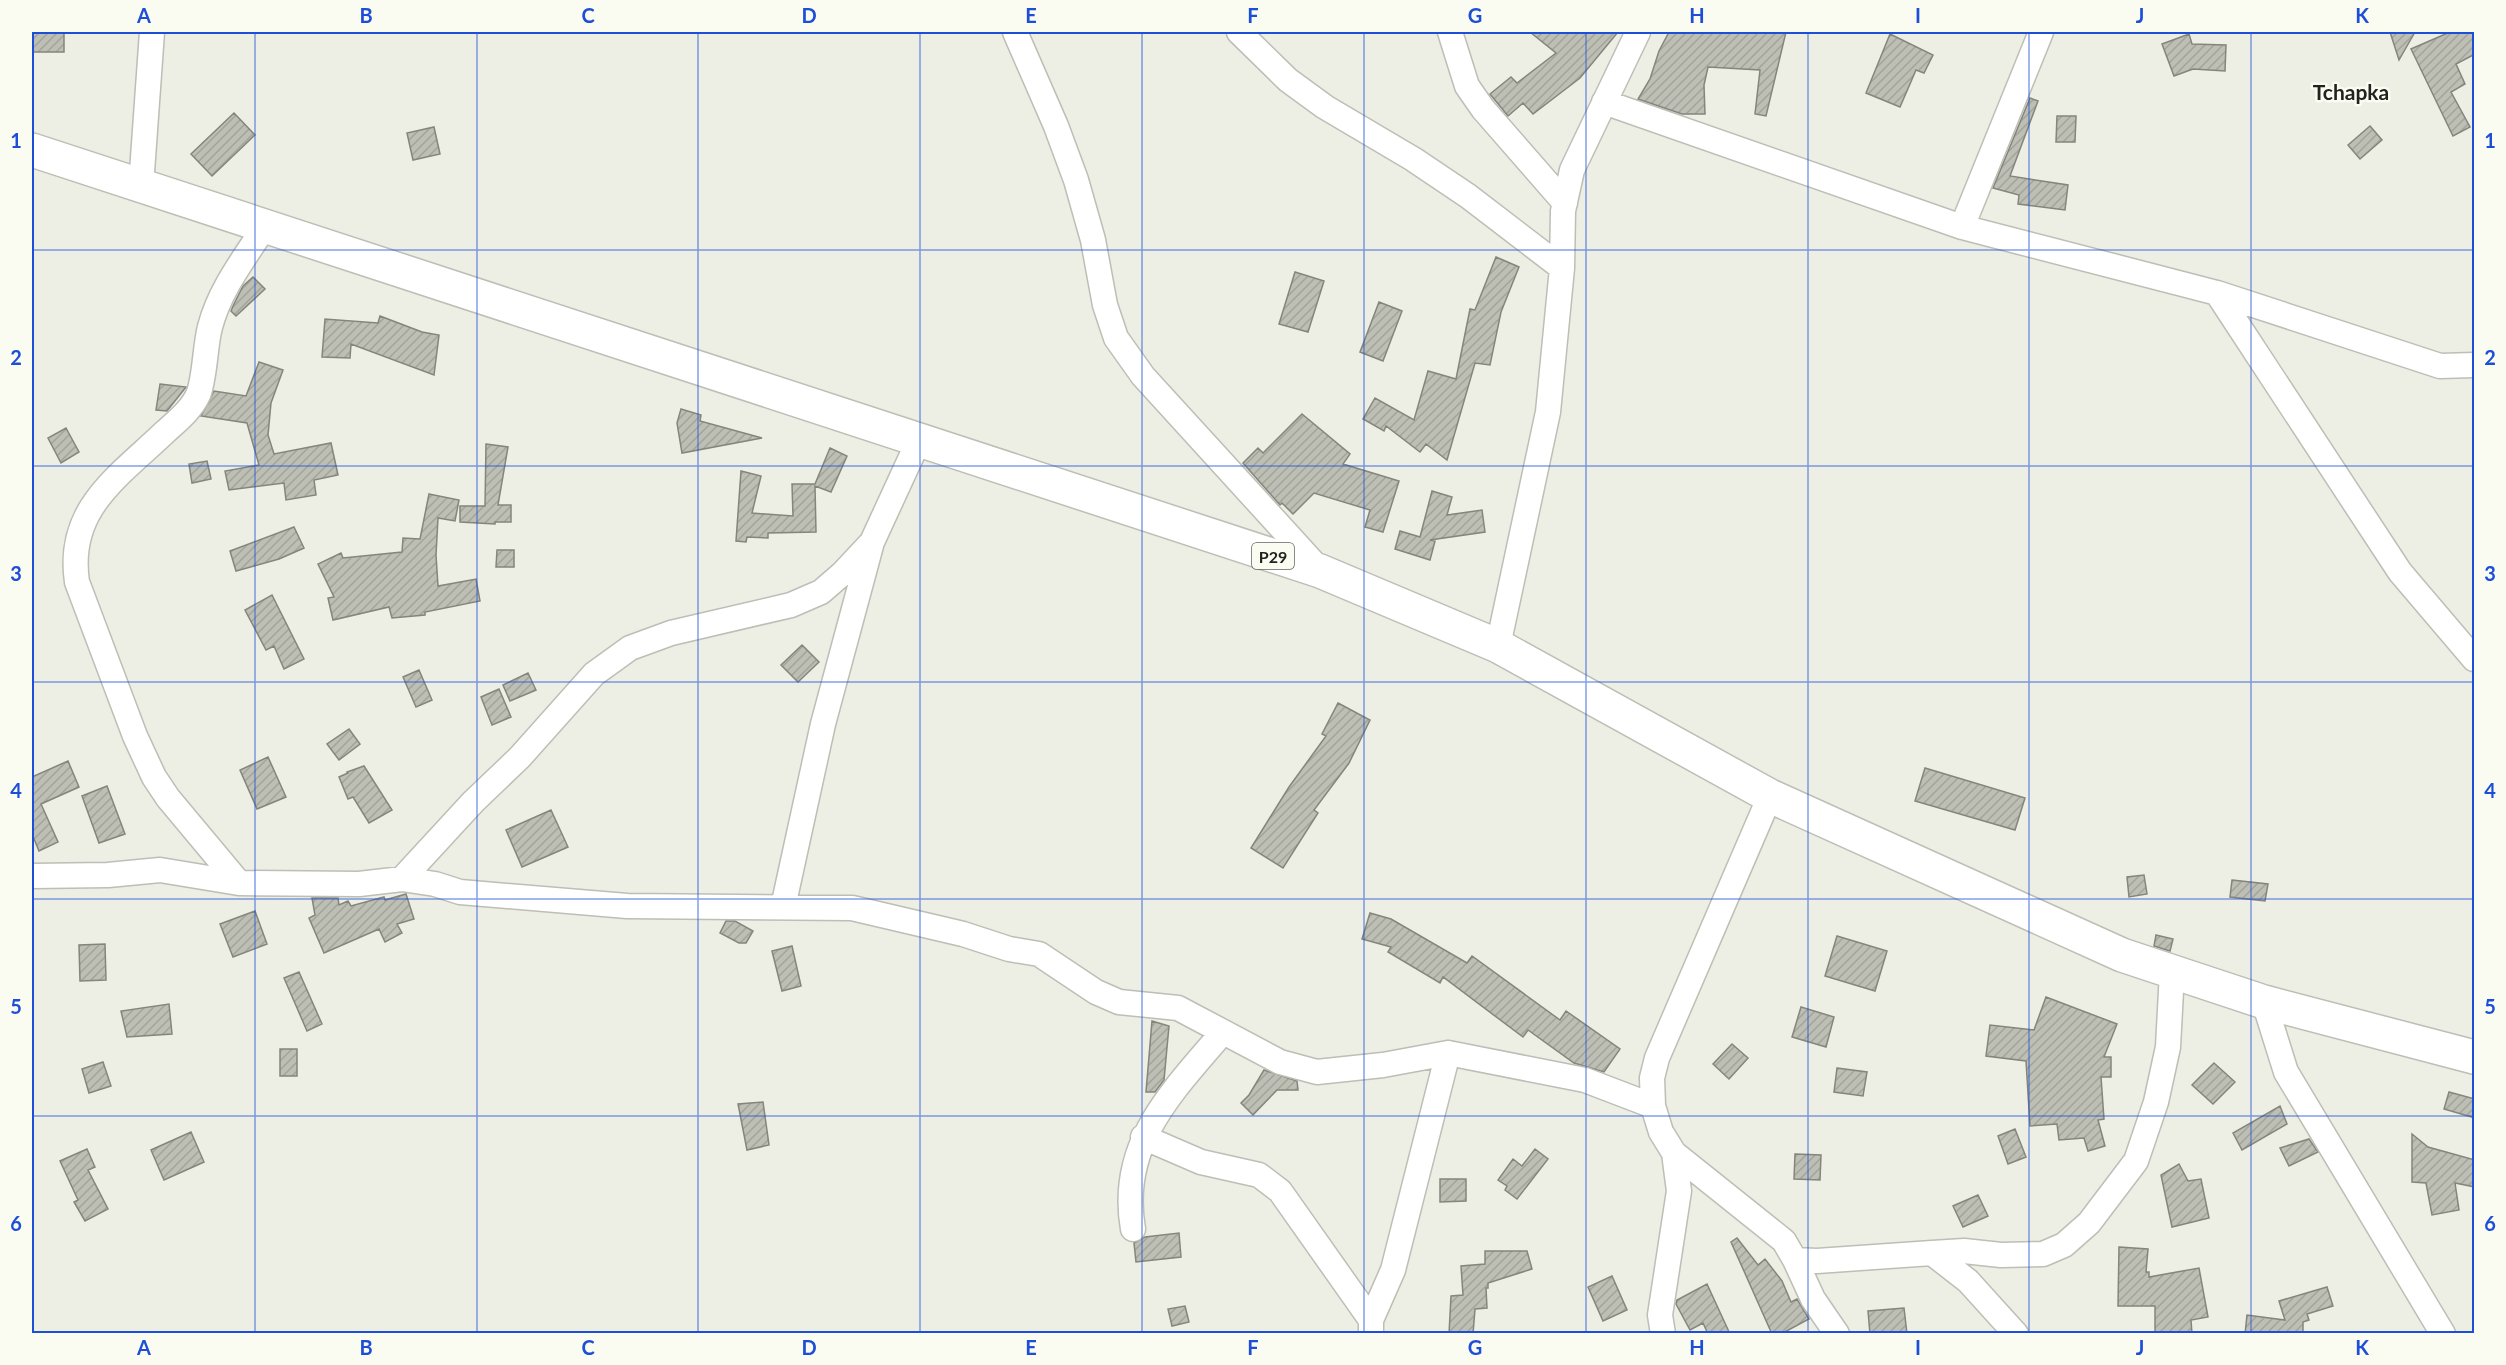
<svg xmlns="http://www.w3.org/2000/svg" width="2506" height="1365" font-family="Lato,sans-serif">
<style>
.building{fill:url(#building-hatch);stroke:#84857c;stroke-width:1.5}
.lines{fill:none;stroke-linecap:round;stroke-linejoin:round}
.minor-casing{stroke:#bdbeb5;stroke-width:27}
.primary-casing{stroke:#bdbeb5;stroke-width:36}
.minor{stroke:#fff;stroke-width:24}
.primary{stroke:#fff;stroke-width:33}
.grid{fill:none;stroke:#1d4ed8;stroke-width:1.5;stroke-opacity:0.55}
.labels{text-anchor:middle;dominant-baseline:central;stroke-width:5;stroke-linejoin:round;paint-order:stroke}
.shield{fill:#fafbf1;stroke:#63645e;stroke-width:1.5}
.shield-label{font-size:16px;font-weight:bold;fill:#22231f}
.quarter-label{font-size:21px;font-weight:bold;fill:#22231f;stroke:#fafbf1}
.neatline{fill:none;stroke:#1d4ed8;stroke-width:2}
.grid-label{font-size:20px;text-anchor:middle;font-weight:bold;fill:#1d4ed8}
</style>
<defs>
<pattern id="building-hatch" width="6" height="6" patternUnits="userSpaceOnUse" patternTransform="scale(1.5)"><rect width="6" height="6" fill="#bdbeb4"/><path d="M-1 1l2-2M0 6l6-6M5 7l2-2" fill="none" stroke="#a2a39a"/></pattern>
</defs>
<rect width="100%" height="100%" fill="#edeee4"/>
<path class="building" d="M32,32h32v20h-32z
M1530,32h88l-38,46 -47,36 -10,-11 -15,13 -18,-22 21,-17 6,6 39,-30z
M1669,32h117l-20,84 -11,-2 5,-44 -52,-3 -4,18 1,29h-23l-44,-15 12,-20 9,-28z
M2390,32h25l-16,28z
M2450,32h25v22l-19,10 9,20 -14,8 19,35 -17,9 -42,-87z
M1890,34l43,21 -9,18 -8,-3 -16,37 -34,-14z
M2189,34l3,10 34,1 -1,26 -32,-2 -19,7 -12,-32z
M2030,98l8,3 -28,75 58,9 -3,25 -47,-6 1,-9 -26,-7z
M234,113l21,22 -43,41 -21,-22z
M2057,116h19l-1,26h-19z
M2370,126l12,14 -22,19 -12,-14z
M434,127l6,27 -27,6 -6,-27z
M1496,257l23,10 -18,45 -11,53 -15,-2 -28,97 -21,-16 -6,8 -34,-26 -2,5 -21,-12 12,-21 39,22 14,-49 28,8 14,-70 5,1z
M1295,272l29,9 -16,51 -29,-8z
M253,277l12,12 -29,27 -5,-5 2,-5 10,-20z
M1379,302l23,9 -19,50 -23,-9z
M380,316l42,16 17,3 -5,40 -83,-31 -1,14 -28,-1 3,-38 53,4z
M259,362l24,8 -12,33 -3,32 6,19 57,-11 7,32 -24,5 2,15 -30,5 -2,-17 -55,7 -4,-19 34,-6 -12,-42 -46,-7 13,-25 32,5z
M160,384l26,3 -19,24 -11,-1z
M681,409l20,6 -1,6 62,17 -80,15 -5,-30z
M1302,414l48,40 -7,10 56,17 -16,51 -18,-5 5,-17 -56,-17 -21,21 -11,-11 -2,2 -37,-42 15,-15 5,5z
M66,428l13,24 -18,11 -13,-25z
M486,444l22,3 -10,58h13v17h-16v2l-35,-2v-16h25z
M830,448l17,8 -16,36 -16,-6 1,46 -48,1v5l-21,-1 -1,5 -10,-1 5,-70 20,5 -9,37 41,3 -1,-32h23z
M207,461l4,18 -19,4 -3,-19z
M1432,491l20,6 -5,18 35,-5 3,22 -55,8 5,1 -5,19 -35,-11 5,-18 20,6z
M429,494l30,6 -4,21 -17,-3 -2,37 2,31 38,-7 4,22 -55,11v3l-33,3 -3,-11 -56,13 -5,-22 6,-1 -16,-33 23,-11 2,5 59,-6 1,-14 17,1z
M294,527l10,21 -25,11 -43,12 -6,-20z
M497,550h17v17h-18z
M272,595l32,64 -20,10 -10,-23 -8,4 -21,-40z
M802,645l17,17 -21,20 -17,-17z
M419,670l13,30 -16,7 -13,-30z
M528,673l8,17 -26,11 -7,-16z
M499,689l12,28 -19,8 -11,-28z
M1338,703l32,17 -21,43 -35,47 4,3 -35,55 -32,-20 38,-61 37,-51 -4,-2z
M349,729l11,15 -21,16 -12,-16z
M268,757l18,40 -29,12 -17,-39z
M68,761l11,26 -38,17 17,38 -19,9 -7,-17v-57z
M364,766l28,44 -23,13 -16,-26 -5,2 -9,-22 9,-4 -1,-1z
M1925,768l100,30 -10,32 -100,-29z
M107,786l18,48 -26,9 -17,-47z
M551,810l17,37 -46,20 -16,-37z
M2144,875l3,19 -18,3 -2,-20z
M2232,880l36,4 -3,17 -35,-4z
M406,894l8,25 -17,5 5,9 -17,9 -6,-13 -55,24 -15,-35 6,-3 -3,-17h26l1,7 9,-4 3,5 33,-9 1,3z
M255,911l12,33 -34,13 -13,-33z
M1370,913l21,6 76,44 5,-7 88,64 6,-9 54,38 -16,23 -30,-9 -46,-33 -5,7 -80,-60 -3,6 -52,-31 3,-5 -29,-8z
M726,921h9l18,10 -7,12h-7l-19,-10z
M2156,935l17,4 -3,12 -16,-5z
M1837,936l50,15 -12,40 -50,-15z
M105,944l1,36 -26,1 -1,-36z
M792,946l9,40 -19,5 -10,-40z
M299,972l23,52 -15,7 -23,-53z
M2046,997l71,27 -13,33h7v20h-10l3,42 -6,1 7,26 -17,5 -4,-13 -25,2 -2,-16 -27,2 -4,-65 -40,-5 4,-31 44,5z
M169,1004l3,30 -45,3 -6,-26z
M1801,1007l33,10 -8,30 -34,-10z
M1152,1021l17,5 -5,54 -9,12h-9z
M1732,1044l16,14 -19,21 -16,-15z
M280,1049h17v27h-17z
M103,1062l8,24 -22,7 -7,-24z
M2214,1063l21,19 -22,22 -21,-19z
M1837,1068l30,4 -4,24 -29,-4z
M1264,1070l33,11 1,9h-21l-24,25 -12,-12 8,-8z
M2449,1092l26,7v19l-31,-9z
M763,1102l6,43 -22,5 -9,-46z
M2280,1106l7,18 -45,26 -9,-17z
M2015,1129l11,28 -18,7 -10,-28z
M191,1132l13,30 -40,18 -13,-30z
M2412,1134l16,13 47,13v27l-20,-4 4,27 -27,5 -6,-32 -14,-1z
M2309,1139l9,13 -29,14 -9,-18z
M87,1149l8,18 -7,3 20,39 -23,12 -11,-19 4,-2 -18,-39z
M1535,1149l13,10 -31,40 -12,-9 2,-4 -9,-6 15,-21 9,7z
M1795,1154l26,1 -1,25 -26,-1z
M2179,1164l9,17 13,-2 8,39 -37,9 -11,-52z
M1440,1179h26v22l-26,1z
M1978,1195l10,21 -25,11 -10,-21z
M1179,1233l2,24 -45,5 -2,-19 11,-6z
M1737,1238l21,27 7,-6 17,22 9,21 6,-3 12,20 -28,15h-9l-41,-92z
M2119,1247l29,2 -2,23h3v5l50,-9 9,49 -17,3 1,14h-37v-28h-37z
M1485,1251h42l5,18 -44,14v5h-2l1,20 -12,1 -2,25h-24l2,-38 12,-1 -2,-29 24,-2z
M1612,1276l15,34 -24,11 -15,-34z
M1707,1284l23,50h-22l-5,-11 -13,7 -14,-26 1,-4z
M2327,1287l6,19 -26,8 2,6 -6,2v12h-58l2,-19 38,5 -6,-19z
M1185,1306l4,16 -17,4 -4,-17z
M1904,1308l3,26h-37l-2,-23z"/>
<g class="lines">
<g class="minor-casing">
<path id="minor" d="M1015,32l41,94 20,54 17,60 12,65 11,33 27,38 177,194
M1239,32l49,48 37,27 88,52 55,37 94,72
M1450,32l17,54 16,23 82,94
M1604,102l358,125 255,66 223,73 34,-1
M141,186l11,-154
M1962,227l79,-195
M2217,293l183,279 74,87
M1498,646l50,-234 14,-144 1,-57 9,-41 66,-138
M1770,796l-113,262 -5,20 1,28 8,26 13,21 110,88 11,19 18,39 24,35
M32,876l76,-1 52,-5 79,13 120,1 43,-5 33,5 25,8 167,14 225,2 111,26 46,15 30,5 57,38 23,10 59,6 102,54 37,10 66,-7 65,-12 137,27 68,26
M402,879l71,-77 47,-45 74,-83 36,-26 41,-15 120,-28 30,-13 22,-19 29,-31
M239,883l-71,-85 -14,-21 -19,-41 -58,-154c-11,-73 41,-105 88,-150 12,-11 26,-22 33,-37 7,-16 7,-50 12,-68 10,-38 34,-68 55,-101
M783,907l40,-183 49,-182 47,-102
M2264,1002l22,70 157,262
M1143,1137l58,25 58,13 21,16 91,129
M1133,1229c-15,-85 39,-137 90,-197
M1932,1253l32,-2 37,4 42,-1 21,-9 25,-22 47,-62 20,-59 12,-55 4,-75
M1795,1260l22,1 115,-8 36,28 48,53
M1371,1333v-13l22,-50 55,-217
M1663,1334l-3,-19 19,-124 -5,-38"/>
</g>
<g class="primary-casing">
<path id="primary" d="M32,150l1288,421 178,75 272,150 352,159 142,47 210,55"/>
</g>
<use href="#minor" class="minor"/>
<use href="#primary" class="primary"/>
</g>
<path class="grid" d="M255,32v1302M477,32v1302M698,32v1302M920,32v1302M1142,32v1302M1364,32v1302M1586,32v1302M1808,32v1302M2029,32v1302M2251,32v1302M32,250h2442M32,466h2442M32,682h2442M32,899h2442M32,1116h2442"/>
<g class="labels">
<rect class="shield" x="1252" y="543" width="42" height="26" rx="4.5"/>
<g class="shield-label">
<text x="1273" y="556">P29</text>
</g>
<g class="quarter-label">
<text x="2351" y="91">Tchapka</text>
</g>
</g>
<rect width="2506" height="1365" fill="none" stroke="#fafbf1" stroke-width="66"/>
<rect x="33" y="33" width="2440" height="1299" class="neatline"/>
<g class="grid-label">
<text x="144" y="23">A</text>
<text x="366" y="23">B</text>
<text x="588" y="23">C</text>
<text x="809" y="23">D</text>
<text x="1031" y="23">E</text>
<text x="1253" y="23">F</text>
<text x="1475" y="23">G</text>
<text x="1697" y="23">H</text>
<text x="1918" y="23">I</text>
<text x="2140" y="23">J</text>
<text x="2362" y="23">K</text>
<text x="16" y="148">1</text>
<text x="2490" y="148">1</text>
<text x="16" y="365">2</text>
<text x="2490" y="365">2</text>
<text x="16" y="581">3</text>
<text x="2490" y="581">3</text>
<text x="16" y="798">4</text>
<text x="2490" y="798">4</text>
<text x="16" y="1014">5</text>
<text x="2490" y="1014">5</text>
<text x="16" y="1231">6</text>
<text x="2490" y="1231">6</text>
<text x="144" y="1355">A</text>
<text x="366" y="1355">B</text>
<text x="588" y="1355">C</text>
<text x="809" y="1355">D</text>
<text x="1031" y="1355">E</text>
<text x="1253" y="1355">F</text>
<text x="1475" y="1355">G</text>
<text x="1697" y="1355">H</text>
<text x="1918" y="1355">I</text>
<text x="2140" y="1355">J</text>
<text x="2362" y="1355">K</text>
</g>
</svg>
